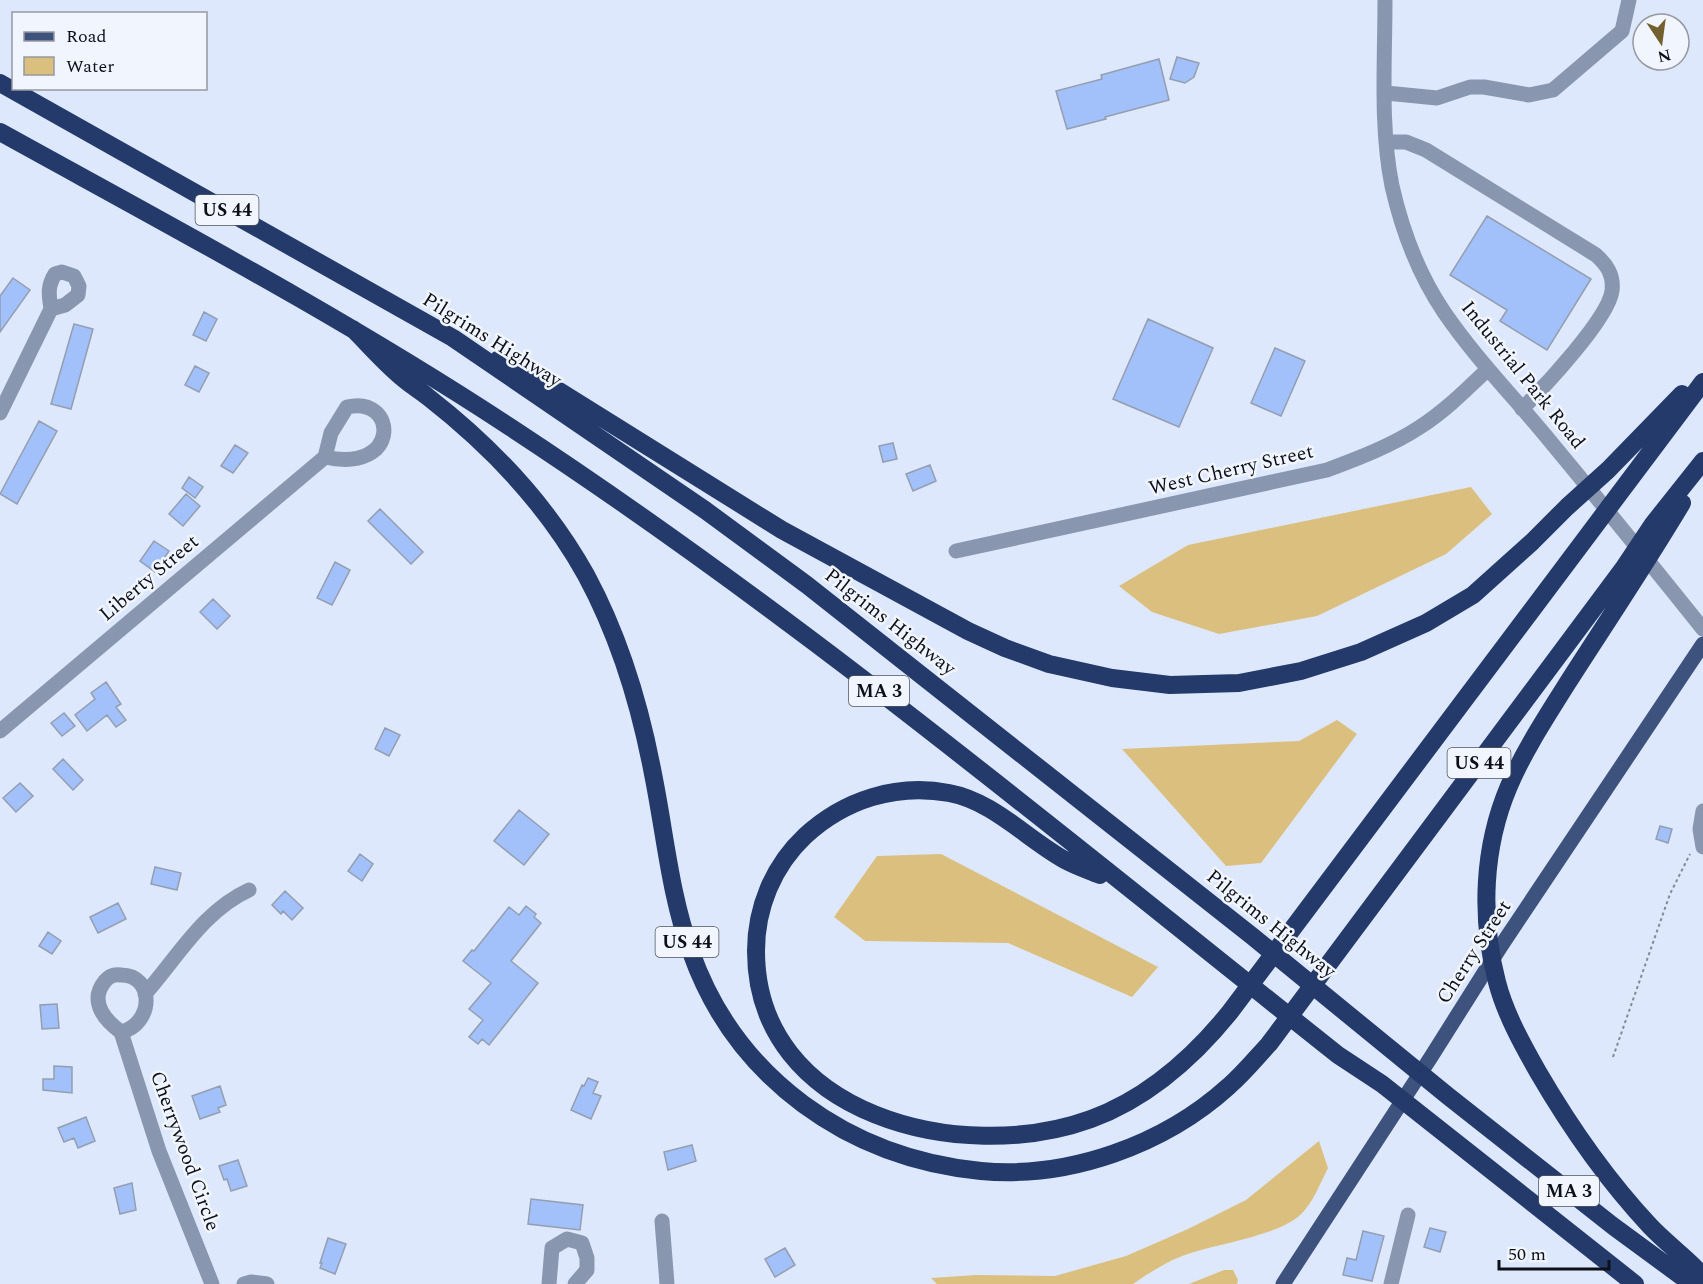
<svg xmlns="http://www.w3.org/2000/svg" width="1703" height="1284" font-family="Spectral,serif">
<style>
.water{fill:#dbbf7f}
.building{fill:#a2c0f9;stroke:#949eb0;stroke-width:1.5}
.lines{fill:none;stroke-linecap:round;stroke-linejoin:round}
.path{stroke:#828a98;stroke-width:2;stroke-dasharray:3 3;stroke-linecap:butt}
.minor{stroke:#8996af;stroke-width:15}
.major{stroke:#3d537d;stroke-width:15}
.highway{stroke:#233a6a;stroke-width:18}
.labels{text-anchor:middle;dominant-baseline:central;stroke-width:5;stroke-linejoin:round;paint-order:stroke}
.shield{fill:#f1f5fd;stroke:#51555c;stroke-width:1.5}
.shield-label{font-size:18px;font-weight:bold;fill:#0d1017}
.street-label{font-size:20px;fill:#0d1017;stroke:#f1f5fd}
</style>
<rect width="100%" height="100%" fill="#dde8fc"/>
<path class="water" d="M1471,487l21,27 -46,40 -129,62 -98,18 -67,-22 -33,-26 69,-41z
M1337,720l20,14 -96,129 -35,3 -104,-117 177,-8z
M941,854l217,113 -26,30 -124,-54 -143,-2 -31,-24 43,-61z
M1319,1141l9,27c-8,15 -15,36 -29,48 -22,19 -76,27 -105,36 -22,6 -42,19 -61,32h-196l-6,-6 45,-3 79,1 71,-20 62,-27 58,-29z
M1224,1270h9l5,10 -1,4h-48z"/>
<path class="building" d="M1177,57l22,6 -5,14 -9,6 -15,-4z
M1159,59l10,41 -64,17 1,2 -39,10 -11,-38 46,-12 -1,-4z
M1487,216l104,63 -44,71 -47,-29 7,-11 -57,-35z
M13,278l17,12 -30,42v-36z
M204,312l13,7 -11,22 -13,-6z
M1148,319l65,29 -34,79 -66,-28z
M74,324l19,5 -22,80 -20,-5z
M1275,348l30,13 -24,55 -30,-13z
M195,366l14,7 -10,19 -14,-7z
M39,421l18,10 -40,73 -17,-10z
M893,443l4,16 -14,3 -4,-16z
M235,445l13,8 -15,20 -12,-7z
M930,465l6,16 -23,10 -7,-17z
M189,477l14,10 -8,11 -13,-10z
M186,494l14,12 -17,20 -14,-12z
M380,509l43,43 -12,12 -43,-43z
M154,541l15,10 -14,21 -15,-11z
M335,562l15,8 -18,35 -15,-7z
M213,599l17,17 -13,13 -17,-17z
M106,682l15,22 -5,3 10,13 -10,7 -9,-12 -20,16 -12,-16 20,-16 -4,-6z
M64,713l11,13 -13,10 -11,-13z
M385,728l15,7 -11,21 -14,-7z
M63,759l20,21 -10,10 -20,-21z
M20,783l13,13 -17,16 -13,-14z
M519,810l30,24 -25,31 -30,-24z
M1660,826l12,3 -4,14 -12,-4z
M360,854l13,10 -11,17 -14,-10z
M155,867l26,6 -4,17 -26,-6z
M285,891l18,17 -11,12 -9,-9 -2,3 -9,-9z
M118,903l8,16 -28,14 -8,-16z
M526,906l10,8 -2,3 7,6 -30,38 27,22 -49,62 -7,-6 -4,5 -9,-7 14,-17 -14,-11 22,-26 -28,-22 9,-11 2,1 35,-44 10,8z
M48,932l13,9 -9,13 -13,-8z
M57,1004l2,24 -17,1 -2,-24z
M54,1066l18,1v26l-29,-3v-11h11z
M588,1078l10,4 -5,11 8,3 -10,23 -20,-9 11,-25 2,1z
M220,1086l6,19 -8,3 2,4 -20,7 -8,-23z
M86,1117l9,24 -17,7 -4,-10 -10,4 -6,-14z
M692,1145l4,16 -28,9 -4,-18z
M238,1160l9,26 -16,5 -4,-12 -3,1 -5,-14z
M132,1183l4,27 -16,4 -6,-26z
M531,1199l52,6 -3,25 -52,-6z
M1430,1228l16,4 -6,20 -16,-5z
M1363,1231l21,5 -12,45 -29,-6 4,-17 9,2z
M328,1238l18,6 -11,30 -15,-6 2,-5h-2z
M785,1248l10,17 -20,12 -10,-18z"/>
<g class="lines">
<path class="path" d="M1613,1057l57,-163 20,-40"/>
<path class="minor" d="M1385,0c0,61 -5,127 7,186 10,44 27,89 52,126 30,44 67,82 101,123 53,64 106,129 158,194
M1386,93l51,5 33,-11h14l45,8 24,-5 69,-59 7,-31
M1386,142h20l20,8 170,105c11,10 18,20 16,36 -4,28 -68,96 -90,118
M0,413l51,-104c-2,-14 -4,-22 4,-35l7,-2 12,4 5,10 -1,9 -13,10 -14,4
M956,551l371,-81c32,-12 64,-24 93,-43 25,-16 46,-37 68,-58
M0,731l325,-274 6,-24 16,-26c51,-12 54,67 -22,50
M1703,811l-3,18 3,18
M145,994c32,-36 58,-83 104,-104
M121,1032c33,-8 34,-57 0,-57 -6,-1 -12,1 -16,6 -4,5 -7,11 -7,17 0,15 12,26 23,34l38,119 53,133
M662,1221l5,63
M244,1284l7,-2 16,2
M549,1284l3,-36 15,-9 15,4 5,15v12l-12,14
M1391,1284l17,-69"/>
<path class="major" d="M1283,1284l148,-227 70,-111 202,-302"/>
<path class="highway" d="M0,83l453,255 252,172 102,75 445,351 196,160 165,130 79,58
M0,132c172,95 346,187 510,295 290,190 557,413 828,628l44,29 253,200
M353,329c17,17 33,36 52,51 7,6 16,11 23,17 63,49 119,108 158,178 34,63 54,130 67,199 12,59 17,121 38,178 45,127 158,206 290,219 88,8 183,-26 248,-85 15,-13 27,-28 40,-42l354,-475 30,-45 50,-63
M499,359l31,14 252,157 186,101 37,17 44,16 63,14 58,7 69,-2 62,-12 60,-19 65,-29 47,-28 59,-53 35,-35 41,-37 74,-76
M1682,503c-37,62 -78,123 -117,184 -20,32 -41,64 -56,99 -26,61 -29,131 -12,196 8,31 25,62 41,90 32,55 69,108 112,154 17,18 37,32 53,50
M1100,875c-12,-5 -24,-9 -35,-15 -38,-21 -72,-59 -116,-67 -53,-10 -105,7 -144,43 -32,30 -49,72 -49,115 0,165 206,215 335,168 57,-21 101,-60 139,-107l473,-630"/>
</g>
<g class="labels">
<g class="shield">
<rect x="195.5" y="195" width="63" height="30" rx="4.5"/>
<rect x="849" y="676" width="60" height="30" rx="4.5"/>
<rect x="1447.5" y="748" width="63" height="30" rx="4.5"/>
<rect x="655.5" y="927" width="63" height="30" rx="4.5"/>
<rect x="1539" y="1176" width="60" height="30" rx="4.5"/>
</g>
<g class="shield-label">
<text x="227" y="210">US 44</text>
<text x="879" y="691">MA 3</text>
<text x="1479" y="763">US 44</text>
<text x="687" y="942">US 44</text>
<text x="1569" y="1191">MA 3</text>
</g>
<g class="street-label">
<text transform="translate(492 340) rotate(32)">Pilgrims Highway</text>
<text transform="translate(1523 375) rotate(51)">Industrial Park Road</text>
<text transform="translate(1231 470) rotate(-13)">West Cherry Street</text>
<text transform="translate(149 578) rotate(-40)">Liberty Street</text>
<text transform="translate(890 622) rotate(38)">Pilgrims Highway</text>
<text transform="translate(1271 924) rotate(39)">Pilgrims Highway</text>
<text transform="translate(1474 952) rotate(-57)">Cherry Street</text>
<text transform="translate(185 1151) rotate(70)">Cherrywood Circle</text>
</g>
</g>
<rect x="12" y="12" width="195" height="78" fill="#f1f5fd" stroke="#9699a1" stroke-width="1.5"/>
<rect x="24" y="32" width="30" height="9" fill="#3d537d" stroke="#9699a1" stroke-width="1.5"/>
<text x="66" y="42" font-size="18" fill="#0d1017">Road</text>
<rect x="24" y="57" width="30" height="18" fill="#dbbf7f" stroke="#9699a1" stroke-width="1.5"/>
<text x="66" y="72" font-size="18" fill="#0d1017">Water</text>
<g transform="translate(1661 42) rotate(167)"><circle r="28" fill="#f1f5fd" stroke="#9699a1" stroke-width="1.5"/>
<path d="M0-4.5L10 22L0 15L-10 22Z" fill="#74602f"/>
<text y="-9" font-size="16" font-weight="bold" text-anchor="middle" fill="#0d1017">N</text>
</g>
<path d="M1499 1260v9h110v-9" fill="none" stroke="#0d1017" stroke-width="3"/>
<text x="1508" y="1260" font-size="18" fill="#0d1017" stroke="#f1f5fd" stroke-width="4.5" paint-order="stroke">50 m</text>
</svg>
